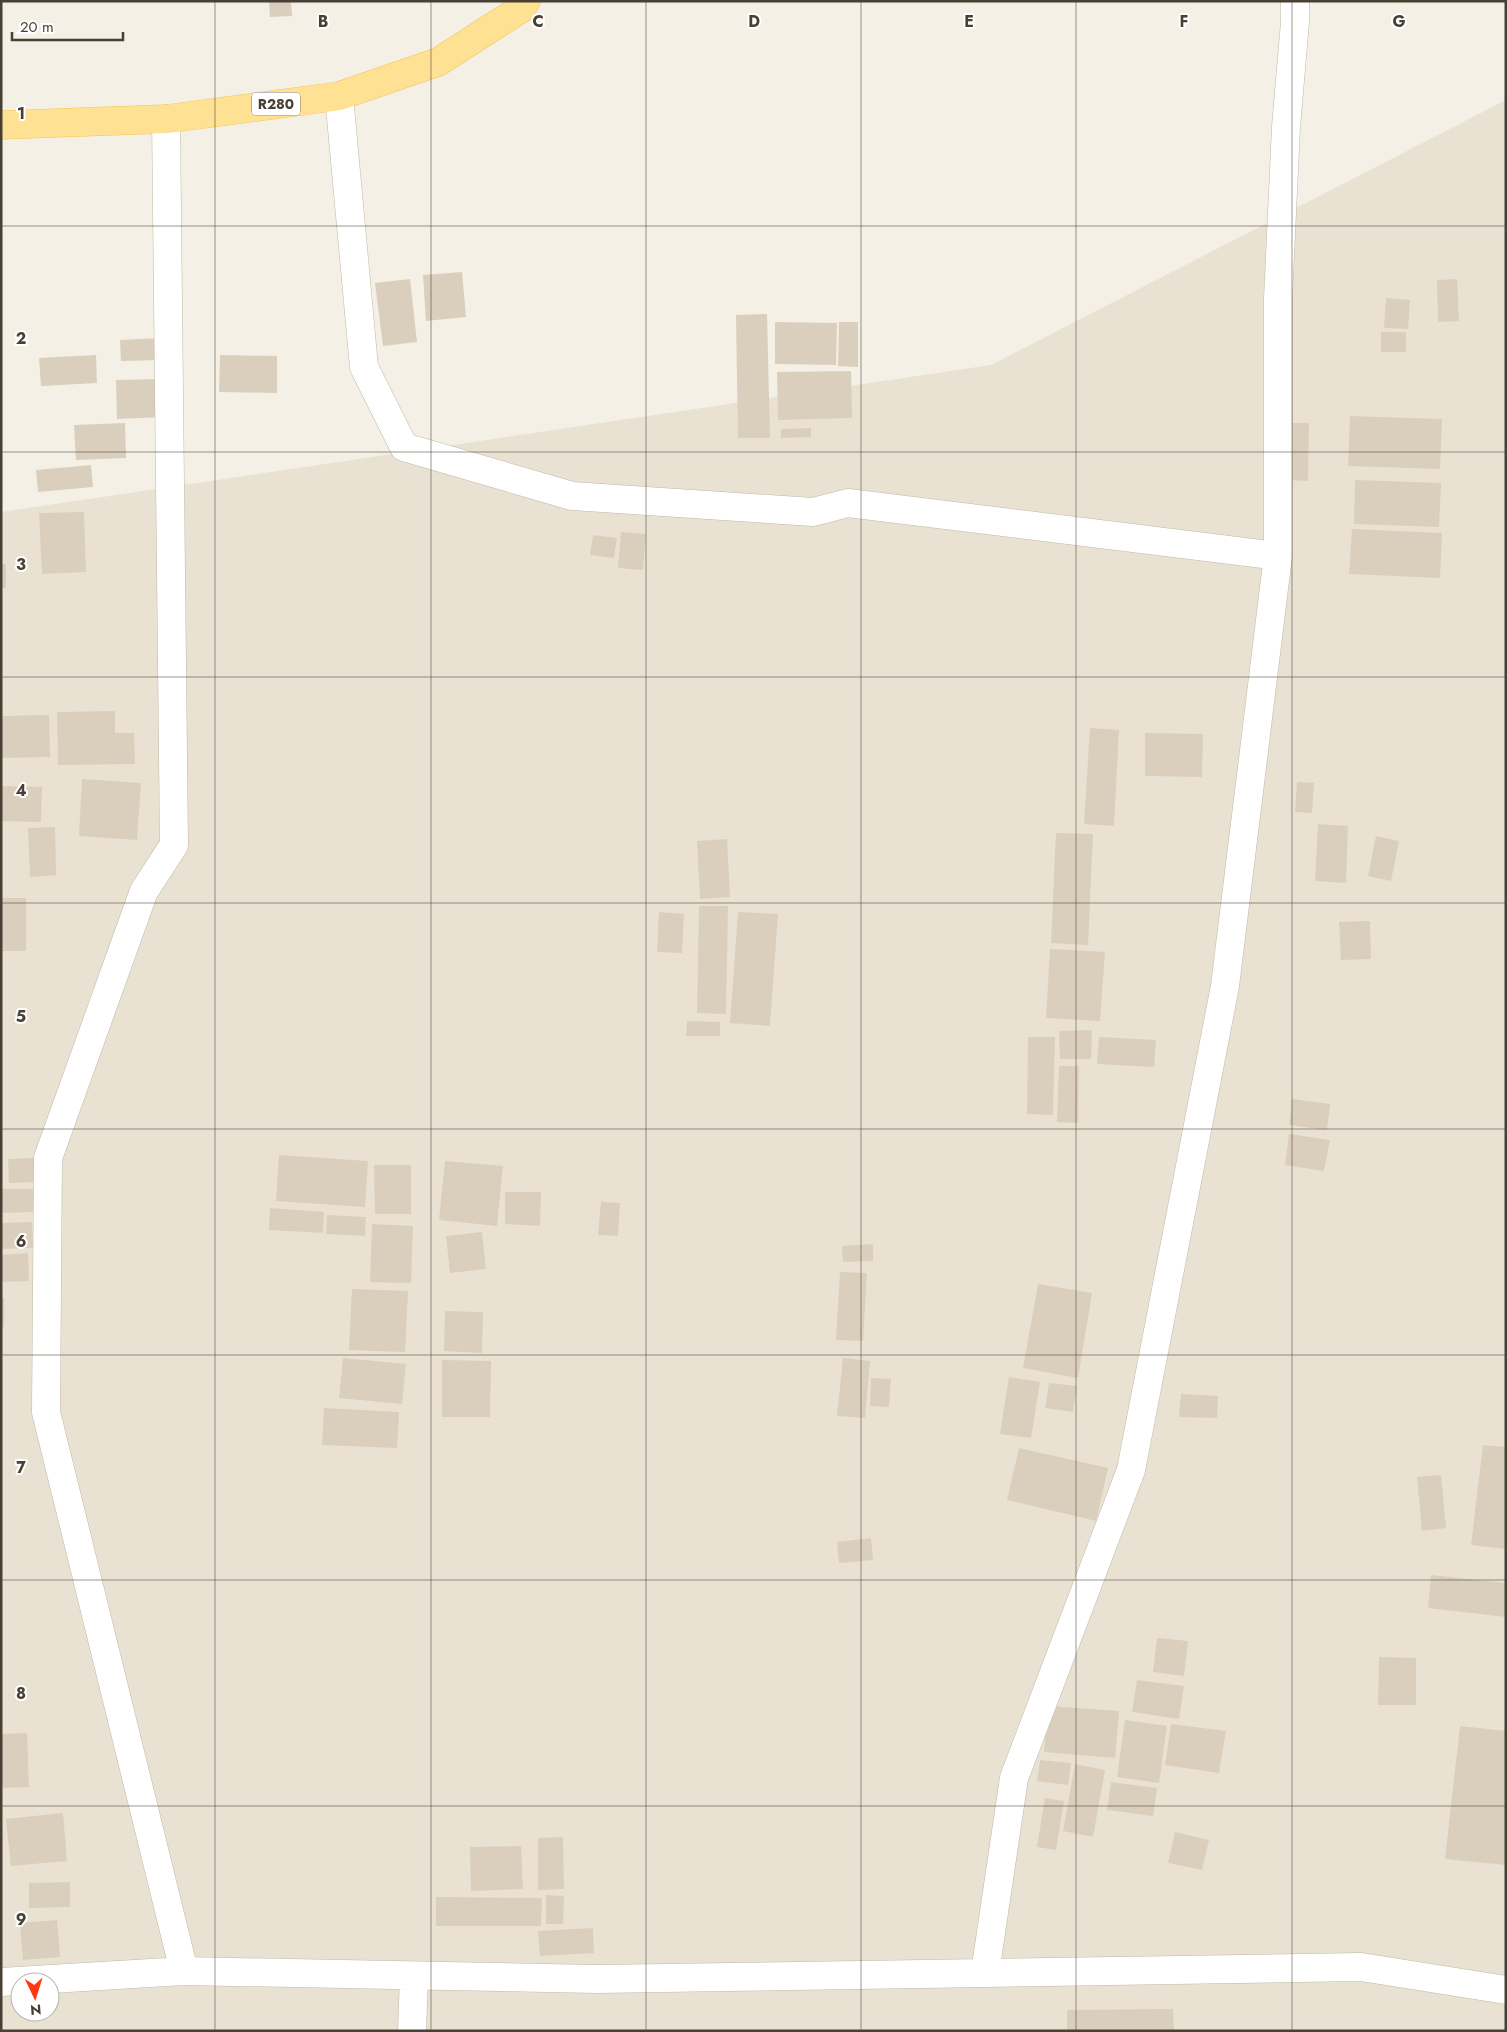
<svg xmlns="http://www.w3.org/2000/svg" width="1507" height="2032" font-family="Jost,sans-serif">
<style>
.residential{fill:#e9e2d3;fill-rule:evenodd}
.building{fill:#dacfbc}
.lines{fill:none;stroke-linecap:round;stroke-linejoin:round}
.minor-casing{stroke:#c1b8a7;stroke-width:29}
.primary-casing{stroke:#f1c457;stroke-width:29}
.minor{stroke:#fff;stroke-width:28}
.primary{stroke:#ffe194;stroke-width:28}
.grid{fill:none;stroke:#484034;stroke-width:1;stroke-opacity:0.55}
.labels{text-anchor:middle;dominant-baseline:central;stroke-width:4;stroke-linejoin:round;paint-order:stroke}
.shield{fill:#fff;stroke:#7f7971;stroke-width:1}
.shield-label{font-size:14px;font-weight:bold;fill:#484034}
.grid-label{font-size:16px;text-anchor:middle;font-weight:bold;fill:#484034;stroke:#fff;stroke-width:4;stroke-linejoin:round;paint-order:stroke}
</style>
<rect width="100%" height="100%" fill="#f5f0e5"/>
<path class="residential" d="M1506,100v1931h-1505v-1519l990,-147zM20,1982h30v30h-30z"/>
<path class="building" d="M269,1h22l1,15 -22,1z
M462,272l4,45 -40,4 -3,-46z
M410,279l7,63 -34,4 -8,-63z
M1457,279l2,42 -21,1 -1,-42z
M1386,298l24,2 -2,29 -24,-1z
M767,314l3,124h-32l-2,-123z
M775,322l62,1 -1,42 -61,-1z
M839,322h19v45l-20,-1z
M1381,332h25v20h-25z
M161,338l1,22 -41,1 -1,-21z
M96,355l1,28 -56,3 -2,-28z
M220,355l57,1v37l-58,-1z
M851,371l1,47 -74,2 -1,-48z
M164,379l2,38 -49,2 -1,-39z
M1350,416l92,3 -2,50 -92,-3z
M125,423l1,35 -50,2 -2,-35z
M1288,423h21l-1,58 -21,-1z
M811,428v9l-30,1v-9z
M91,465l2,22 -55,5 -2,-22z
M1355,480l86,3 -2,44 -85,-3z
M84,512l2,60 -44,2 -3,-61z
M1352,529l90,4 -2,45 -91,-4z
M621,532l25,2 -3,36 -25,-2z
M593,535l24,3 -3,20 -24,-3z
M1,564h5v24h-5z
M115,711v22h19l1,31 -77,1 -1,-53z
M49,715l1,42 -49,1v-42z
M1090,728l29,2 -5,96 -30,-2z
M1145,733l58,1 -1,43 -57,-1z
M82,779l59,4 -4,57 -58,-4z
M1297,782l17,1 -2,30 -17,-1z
M1,786l41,1 -1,35 -40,-1z
M1318,824l30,2 -2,57 -31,-2z
M55,827l1,48 -26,2 -2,-49z
M1056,833l37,1 -5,111 -37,-2z
M1376,836l23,5 -8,40 -23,-5z
M727,839l3,58 -30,2 -3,-58z
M1,898h25v53h-25z
M699,906h29l-2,108 -29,-1z
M659,912l25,2 -2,39 -25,-1z
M738,912l40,2 -8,112 -40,-3z
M1370,921l1,38 -30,1 -2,-38z
M1050,949l55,3 -5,69 -54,-3z
M687,1021l33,1v14h-34z
M1092,1030l-1,29h-31l-1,-28z
M1028,1037h27l-2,78 -26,-1z
M1099,1037l57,3 -2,27 -57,-3z
M1059,1066h20l-1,57 -21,-1z
M1292,1099l38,5 -3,26 -38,-5z
M1289,1134l41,6 -6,31 -39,-6z
M279,1155l89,6 -3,46 -89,-6z
M34,1158l2,24 -27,1 -1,-24z
M445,1161l58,5 -6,60 -58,-6z
M374,1165h37v49h-36z
M1,1189h33l1,23 -34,1z
M505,1192h36l-1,34 -35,-2z
M601,1202l19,1 -2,33 -20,-1z
M270,1208l54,4 -1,21 -54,-3z
M327,1215l39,2 -1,19 -39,-2z
M32,1222l1,26 -32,1v-26z
M372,1224l41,2 -2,57 -41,-1z
M482,1232l4,37 -36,4 -4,-37z
M873,1244v17l-30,1 -1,-16z
M28,1253l1,28 -28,1v-27z
M840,1272l27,1 -4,68 -27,-1z
M1038,1284l54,9 -14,85 -55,-10z
M352,1289l56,2 -3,61 -56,-2z
M1,1298h3v29h-3z
M445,1311l38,1 -1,41 -38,-2z
M343,1358l63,6 -4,40 -63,-6z
M843,1358l27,3 -5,57 -28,-2z
M442,1360l49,1 -1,56h-48z
M1009,1377l31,5 -9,56 -31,-4z
M871,1378l20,1 -2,28 -19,-1z
M1049,1383l28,3 -4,26 -28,-4z
M1181,1394l37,2 -1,22 -38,-1z
M324,1408l75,4 -2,36 -75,-3z
M1483,1445l23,2v102l-35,-4z
M1019,1448l89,20 -12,53 -89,-21z
M1441,1475l5,53 -24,3 -5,-54z
M871,1538l2,22 -34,3 -2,-21z
M1431,1575l75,8v34l-78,-9z
M1157,1638l31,3 -4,35 -31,-4z
M1379,1657l37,1v47h-38z
M1137,1680l47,6 -5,33 -47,-7z
M1048,1706l71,5 -4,47 -71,-6z
M1125,1720l42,6 -8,57 -42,-6z
M1171,1724l55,7 -7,42 -54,-8z
M1460,1726l46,5v134l-61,-6z
M27,1733l2,54 -28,1v-54z
M1040,1760l31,3 -3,22 -31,-4z
M1075,1764l30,6 -12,67 -30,-6z
M1111,1782l46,6 -4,28 -46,-6z
M1045,1798l19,3 -8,49 -19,-3z
M63,1813l4,48 -56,5 -5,-47z
M1175,1832l34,8 -7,30 -34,-7z
M563,1837l1,52 -26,1v-52z
M521,1846l2,43 -52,2 -1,-44z
M70,1882v25l-41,1v-25z
M546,1895l18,1 -1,28h-17z
M436,1897l106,1 -1,28h-105z
M57,1920l3,37 -37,3 -3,-37z
M593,1928l1,25 -54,3 -2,-25z
M1173,2009l1,22h-107v-21z"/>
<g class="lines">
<g class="minor-casing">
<path id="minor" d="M339,96l25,271 40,80 168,49 241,16 35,-9 430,53v-257l8,-172 9,-105v-21
M166,119l8,726 -30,46 -96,267 -2,254 138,559
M985,1973l29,-195 117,-308 94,-484 53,-430
M1,1982l183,-11 413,8 764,-12 145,23
M412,2031l2,-54"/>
</g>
<g class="primary-casing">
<path id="primary" d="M1,125l165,-6 173,-23 99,-34 84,-54 4,-7"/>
</g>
<use href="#minor" class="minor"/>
<use href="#primary" class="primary"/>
</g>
<path class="grid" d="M215,1v2030M431,1v2030M646,1v2030M861,1v2030M1076,1v2030M1292,1v2030M1,226h1505M1,452h1505M1,677h1505M1,903h1505M1,1129h1505M1,1355h1505M1,1580h1505M1,1806h1505"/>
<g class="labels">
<rect class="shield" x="252" y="92.5" width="48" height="23" rx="4"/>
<g class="shield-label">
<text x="276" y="104">R280</text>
</g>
</g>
<g class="grid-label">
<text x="323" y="27">B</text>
<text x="538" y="27">C</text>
<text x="754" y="27">D</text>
<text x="969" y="27">E</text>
<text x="1184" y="27">F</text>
<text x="1399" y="27">G</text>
<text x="21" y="119">1</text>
<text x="21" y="344">2</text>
<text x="21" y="570">3</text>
<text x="21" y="796">4</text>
<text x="21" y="1022">5</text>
<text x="21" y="1247">6</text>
<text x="21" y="1473">7</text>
<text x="21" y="1699">8</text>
<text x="21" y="1925">9</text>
</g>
<rect width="1507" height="2032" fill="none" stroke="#484034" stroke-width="5"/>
<g transform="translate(35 1997) rotate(176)"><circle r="24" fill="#ffffff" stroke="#b6b3ae"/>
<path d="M0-4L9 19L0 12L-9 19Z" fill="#ff3712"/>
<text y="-8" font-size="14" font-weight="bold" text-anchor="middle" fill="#484034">N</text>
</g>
<path d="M12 32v8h111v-8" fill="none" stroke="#484034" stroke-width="2.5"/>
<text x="20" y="32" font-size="15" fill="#484034" stroke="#ffffff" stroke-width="4" paint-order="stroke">20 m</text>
</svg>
